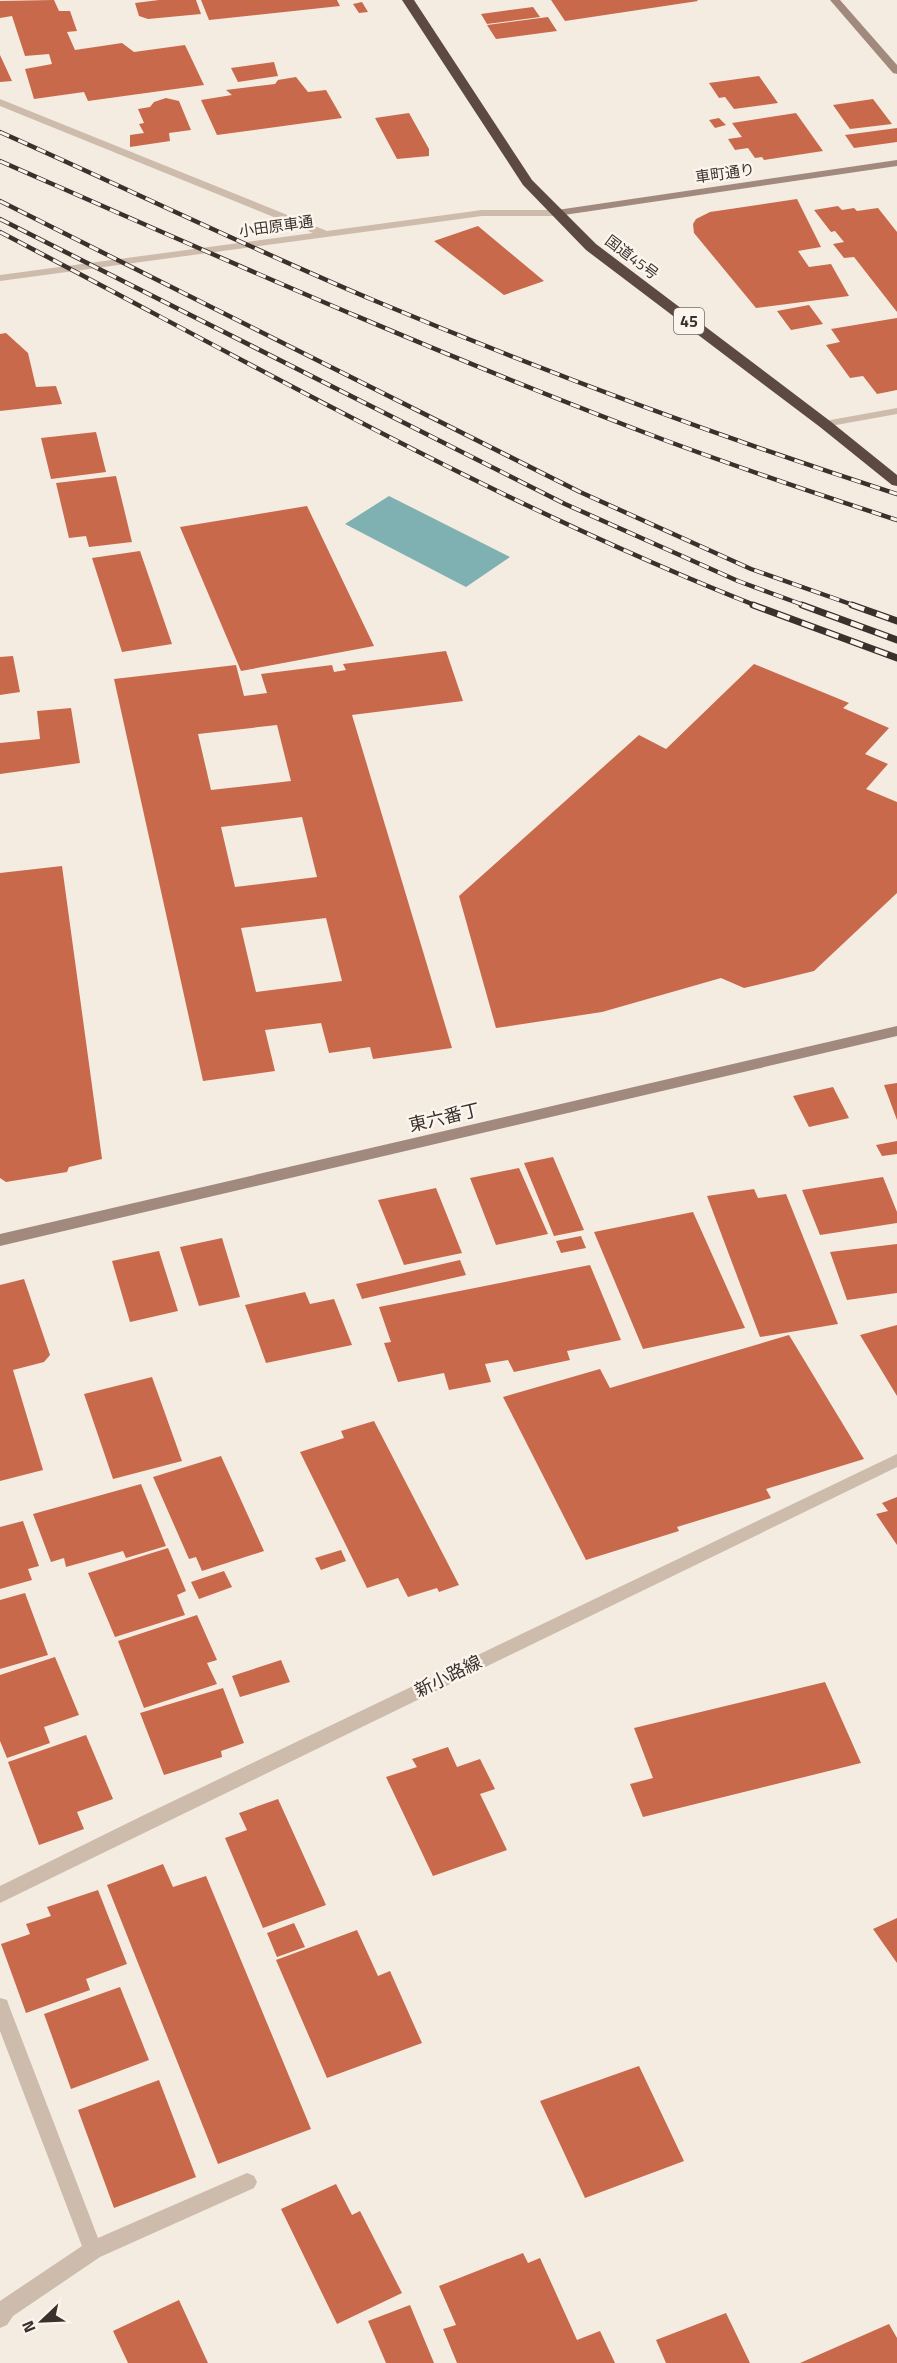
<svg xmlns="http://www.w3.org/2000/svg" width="897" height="2363" font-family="'Titillium Web','Noto Sans JP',sans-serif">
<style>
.water{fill:#7fb0b2}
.building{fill:#c8694b;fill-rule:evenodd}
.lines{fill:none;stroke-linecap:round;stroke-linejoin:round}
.lane{fill:#cdbbac;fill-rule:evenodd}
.street{fill:#cdbbac;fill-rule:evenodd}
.secondary{fill:#a18a7d;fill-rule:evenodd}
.highway{fill:#5c4a42;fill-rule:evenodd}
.rail-far1-casing{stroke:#3b302b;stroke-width:4.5}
.rail-casing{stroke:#3b302b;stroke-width:7}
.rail-far1{stroke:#fbf5ee;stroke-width:3;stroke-dasharray:10;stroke-linecap:butt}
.rail{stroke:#fbf5ee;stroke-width:4.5;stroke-dasharray:13;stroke-linecap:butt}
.labels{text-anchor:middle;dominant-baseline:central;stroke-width:5;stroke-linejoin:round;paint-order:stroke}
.far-street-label{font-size:15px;fill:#3b302b;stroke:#fbf5ee}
.shield{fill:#fbf5ee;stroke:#756b66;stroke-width:1.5}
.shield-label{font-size:16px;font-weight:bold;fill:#3b302b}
.street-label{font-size:18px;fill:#3b302b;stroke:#fbf5ee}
</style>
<rect width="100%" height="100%" fill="#f4ebe1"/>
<path class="water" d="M389,496l121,61 -44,30 -121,-63z"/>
<path class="building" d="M54,0l5,11h11l7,20 -10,1 8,18 47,-7 12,9 51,-7 19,40 -116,16 -4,-9 -50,7 -9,-30 27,-5 -3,-10 -24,2 -13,-40 -12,2v-17z
M159,0h37l5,14 -53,5 -9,-3 -4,-13z
M201,0h136l3,6 -131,14z
M551,0h146l1,1 -133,20z
M362,2l6,10 -9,1 -6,-9z
M533,7l7,10 -53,7 -6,-10z
M548,17l9,14 -61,8 -9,-14z
M0,55l12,26 -12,1z
M274,62l4,14 -40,6 -7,-14z
M759,76l19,27 -44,6 -9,-12 -6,1 -10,-15z
M296,77l12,15 18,-2 16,28 -125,17 -16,-35 31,-5 -6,-5 49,-6 3,-4z
M166,98l13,3 12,29 -22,3 1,8 -40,6v-12l14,-2 -5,-9 5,-1 -6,-14 12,-2 4,-5z
M873,99l19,25 -42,5 -17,-24z
M409,113l20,36v7l-32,3 -22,-41z
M796,113l27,38 -59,9 -2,-3 -7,1 -7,-10 -13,2 -7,-11 14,-2 -10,-14z
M719,118l7,7 -11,3 -6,-8z
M897,128v14l-43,6 -9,-13z
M797,199l24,48 -23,4 11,16 22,-3 18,32 -93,12 -62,-75 -1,-9 3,-5 14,-7z
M838,206l4,4 12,-2 3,3 21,-3 19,24v80l-43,-55 -10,1 -11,-14 11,-2 -9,-11 -4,1 -17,-22z
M478,226l66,55 -40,14 -70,-54z
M809,305l14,19 -32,6 -14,-19z
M897,318v72l-20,4 -14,-18 -13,2 -24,-33 14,-3 -9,-13z
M6,333l22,20 8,34 20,-1 6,18 -62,7v-77z
M96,432l10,40 -55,7 -10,-41z
M116,476l16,66 -43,5 -3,-11 -17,2 -13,-55z
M307,506l67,140 -133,25 -61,-144z
M140,551l32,93 -50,8 -30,-94z
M446,651l17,50 -111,14 100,333 -79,11 -3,-12 -41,6 -8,-30 -56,7 10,41 -72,10 -89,-402 122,-14 8,31 23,-3 -6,-19 71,-9 2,7 12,-2 -3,-6zM277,725l14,56 -80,9 -13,-56zM302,817l15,60 -82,10 -14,-60zM326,918l16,63 -86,11 -15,-64z
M13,656l7,36 -20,3v-38z
M754,664l95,39 -6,5 46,20 -24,26 23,10 -22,25 31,13v91l-83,78 -70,17 -23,-10 -119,34 -106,16 -37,-132 180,-161 27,14z
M71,708l9,55 -80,11v-31l40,-4 -3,-28z
M62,866l40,293 -33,8 -2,5 -61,10 -6,-4v-305z
M897,1083v37l-13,-35z
M833,1087l16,31 -40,9 -16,-31z
M897,1141v13l-15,2 -6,-11z
M553,1157l31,73 -30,6 -30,-73z
M519,1168l29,66 -52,11 -26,-67z
M883,1177l14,35v11l-77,12 -18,-45z
M436,1188l26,65 -58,12 -26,-65z
M754,1189l4,9 28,-4 52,130 -78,13 -53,-141z
M693,1212l52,116 -102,21 -49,-117z
M581,1236l5,12 -25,5 -5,-12z
M222,1238l18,59 -41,9 -19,-59z
M897,1244v49l-50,7 -17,-48z
M159,1251l19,60 -48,11 -18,-61z
M460,1260l6,15 -104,24 -6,-15z
M590,1265l31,75 -54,11 3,9 -56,12 -6,-12 -23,4 6,18 -42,8 -5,-17 -46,9 -14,-39 7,-1 -12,-35z
M24,1279l26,76 -6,7 -31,8 30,100 -43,11v-196z
M305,1292l5,12 24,-5 18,46 -86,18 -21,-58z
M897,1325v71l-37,-61z
M789,1335l75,124 -98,30 5,9 -94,29 2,4 -93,29 -83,-163 97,-28 10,19z
M152,1377l30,84 -69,18 -29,-85z
M374,1421l85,164 -20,7 -2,-4 -29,9 -10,-19 -31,10 -67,-136 44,-14 -3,-7z
M221,1456l43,95 -62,20 -6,-14 -7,2 -36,-82z
M141,1484l25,62 -40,12 -3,-7 -57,16 -2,-9 -13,4 -18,-48z
M897,1497v48l-21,-31 12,-3 -6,-8z
M23,1521l16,45 -11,3 4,11 -32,9v-62z
M168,1548l18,43 -9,4 8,20 -70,22 -27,-64z
M341,1550l5,11 -25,9 -6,-12z
M224,1571l8,16 -33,12 -8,-17z
M25,1593l23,62 -48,14v-69z
M197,1615l20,45 -10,3 10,21 -73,24 -26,-67z
M55,1657l24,58 -35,12 6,16 -43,15 -7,-17v-66z
M281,1660l9,22 -50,15 -8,-21z
M825,1682l36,81 -218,54 -13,-33 23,-6 -19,-50z
M223,1688l21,55 -23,8 1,6 -58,18 -24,-62z
M86,1735l27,64 -36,13 7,17 -45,16 -31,-83z
M448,1747l9,20 23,-8 15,30 -15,5 27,56 -74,26 -47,-99 31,-10 -5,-8z
M278,1799l48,106 -63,23 -38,-90 22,-8 -8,-17z
M163,1864l10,23 33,-11 105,253 -93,35 -111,-279z
M98,1890l29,74 -41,15 4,11 -64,23 -25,-69 29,-10 -4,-10 25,-8 -4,-9z
M897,1918v45l-24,-34z
M294,1923l11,24 -28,10 -10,-24z
M357,1930l21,46 12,-5 32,72 -95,35 -51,-118z
M120,1987l29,73 -78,29 -27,-75z
M639,2066l45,95 -99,37 -45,-97z
M159,2080l37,97 -82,31 -36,-98z
M336,2184l16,31 8,-4 42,82 -65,31 -56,-115z
M523,2253l5,10 12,-5 37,82 23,-9 15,32h-158l-14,-34 13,-4 -17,-39z
M179,2300l29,63h-80l-15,-32z
M410,2305l24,58h-48l-18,-42z
M726,2313l24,50h-84l-10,-23z
M889,2324l8,14v25h-97z"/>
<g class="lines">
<path class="lane" d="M0,1998l7,2 2,6 89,232 149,-65 7,3 3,6 -3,6 -154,69 -87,59 -6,9 -7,3v-27l82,-55 -82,-215z"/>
<path class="street" d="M0,99l327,132 155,-21h75l5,3 -5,3h-75l-482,65v-6l313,-42 -313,-127z
M897,408v6l-72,13 -6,-3 6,-3z
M897,1454v13l-897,436v-17l142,-70z"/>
<path class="secondary" d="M830,0h10l57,65v9l-4,-1z
M897,160v6l-340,50 -5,-3 5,-3z
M897,1026v10l-897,210v-12z"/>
<path class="highway" d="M402,0h12l118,180 64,64 234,177 67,54v11l-5,-1 -72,-58 -234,-177 -63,-65z"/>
<g class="rail-far1-casing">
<path id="rail-far1" d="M0,132c124,55 247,115 373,168 172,72 346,137 524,194
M0,161c221,97 441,195 667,280 76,28 153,54 230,79
M0,201l580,291 171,77 105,37
M0,219l565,285 173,77 68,25
M0,232c249,130 495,271 757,374"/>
</g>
<g class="rail-casing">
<path id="rail" d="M753,605l144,53
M802,605l95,35
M852,605l45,16"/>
</g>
<use href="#rail-far1" class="rail-far1"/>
<use href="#rail" class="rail"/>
</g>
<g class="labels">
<g class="far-street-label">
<text transform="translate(725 173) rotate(-8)">車町通り</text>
<text transform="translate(276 226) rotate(-8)">小田原車通</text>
<text transform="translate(632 257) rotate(37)">国道45号</text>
</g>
<rect class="shield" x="674" y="308" width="30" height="26" rx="4.5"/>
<g class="shield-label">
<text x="689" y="321">45</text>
</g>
<g class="street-label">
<text transform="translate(444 1117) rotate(-13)">東六番丁</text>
<text transform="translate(448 1676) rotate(-26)">新小路線</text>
</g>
</g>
<g transform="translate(42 2321) rotate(247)" stroke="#fbf5ee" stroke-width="4.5" paint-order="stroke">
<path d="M0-4.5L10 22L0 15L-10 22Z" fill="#3b302b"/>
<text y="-9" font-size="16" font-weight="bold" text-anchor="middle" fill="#3b302b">N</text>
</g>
</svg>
